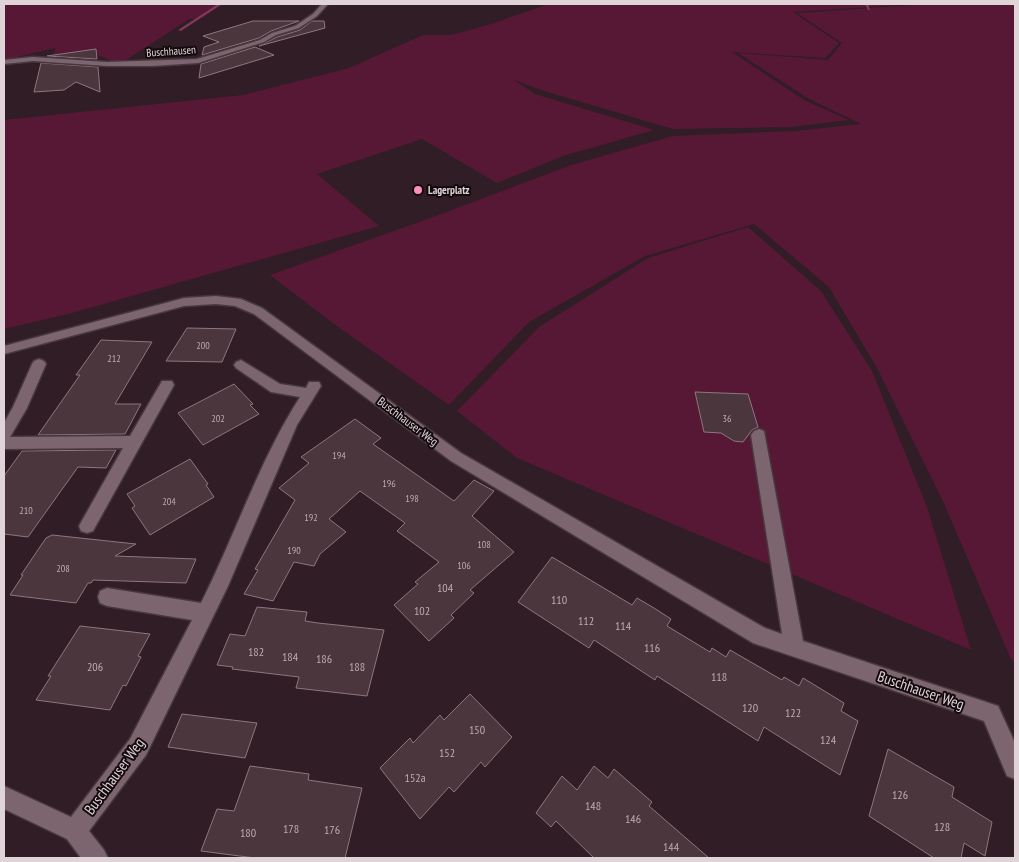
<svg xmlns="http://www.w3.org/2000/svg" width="1019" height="862" font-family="'PT Sans Narrow',sans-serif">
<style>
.green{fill:#571836}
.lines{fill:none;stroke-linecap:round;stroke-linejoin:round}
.stream{fill:#813959;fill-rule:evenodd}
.building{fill:#4b363e;stroke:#8e767f}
.minor-casing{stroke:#47383f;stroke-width:3}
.minor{fill:#7c656e;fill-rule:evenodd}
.poi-dot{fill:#fe8ebd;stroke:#130a0d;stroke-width:2}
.labels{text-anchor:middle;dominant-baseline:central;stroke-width:4;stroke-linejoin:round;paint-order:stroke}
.number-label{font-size:10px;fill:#bcacb2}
.far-street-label{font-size:11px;fill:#e1d4d9;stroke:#130a0d}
.far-poi-label{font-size:11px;font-weight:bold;fill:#e1d4d9;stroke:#130a0d;text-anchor:start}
.street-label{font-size:12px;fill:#e1d4d9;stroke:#130a0d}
.near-number-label{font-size:12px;fill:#bcacb2}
.near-street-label{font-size:15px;fill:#e1d4d9;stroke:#130a0d}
</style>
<rect width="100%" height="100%" fill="#301d25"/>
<path class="green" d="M4,4h219l-22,14 -12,1 -66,43h-8l-18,-7 -1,-6 -51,9 10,-5v-5l-51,12z
M549,4h366l-122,8 46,31 -14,15 -93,-6 72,48 45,20 -58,7 -118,2 -129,-38 -30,-11 21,14 119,36 -91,26 -66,27 -75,-44 -105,35 62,52 -307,87 -68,16v-209l239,-25 106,-27 74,-33h28l37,-10z
M930,4h85v659l-5,-6 -68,-158 -65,-131 -48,-81 -75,-63 -109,32 -116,66 -80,83 -115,-81 -64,-49 166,-59 135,-51 102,-29 122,-5 66,-7 -52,-25 -71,-46 90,7 14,-17 -45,-30z
M748,227l73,64 51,80 55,136 44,143 -454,-192 -60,-47 82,-84 109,-69z"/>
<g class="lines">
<path class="stream" d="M218,4h4l-41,27 -3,-1z
M865,4h3l2,6h-2z"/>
</g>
<path class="building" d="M253,21h46l-28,10 -12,7 -57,17 2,-8 15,-5 -16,-6z
M312,21h12l1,7 -66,18 18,-9 23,-7z
M255,47l19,8 -75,23 2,-14z
M96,49l1,10 -50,-3z
M41,63l57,4 2,25 -24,-10 -12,8 -30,2z
M187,328l49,1 -14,33 -56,-1z
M101,340l51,2 -37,62h26l-16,30 -87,1 42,-60h-4z
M234,384l19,20 -3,1 9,9 -56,31 -25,-32z
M695,392l53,2 10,33 -6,3 -9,12 -9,-1 -13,-8 -17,-1z
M355,419l26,19 -8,6 81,57 20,-21 20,11 -22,25 42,36 -44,38 4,3 -23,22 3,3 -25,23 -35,-36 24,-21 -3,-2 24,-20 -42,-31 8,-8 -45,-32 -31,28 17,13 -26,22 -6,12 -20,-4 -21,39 -29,-7 14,-24 -3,-1 40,-69 -16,-12 30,-25 -8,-6z
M116,450l-10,18 -28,-1 -50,70 -24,-3v-58l18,-25z
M190,459l18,25 -2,1 8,12 -64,38 -18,-27 3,-2 -8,-12z
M52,535l84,9 -21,12 81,3 -10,24 -93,-3 -2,3h-3l-12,20 -66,-8 13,-20h-2l25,-37z
M552,557l80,48 5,-7 17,10 17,11 -4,7 43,26 2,-4 14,9 4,-7 52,30 2,-3 15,9 4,-8 41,25 -3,8 17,10 -18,54 -76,-48 -6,14 -101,-65 -2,4 -61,-40 -5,8 -71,-46z
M257,607l50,5 -2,9 13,2 66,7 -17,66 -71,-8 3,-11 -67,-8 1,-2 -16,-2 13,-31 15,2z
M80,626l70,8 -12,22 3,1 -15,29 -3,-1 -13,25 -74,-10 15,-24h-3z
M470,694l42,43 -27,30 -4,-5 -27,30 -5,-5 -29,32 -40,-51 30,-30 3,5 27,-28 4,5z
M182,714l75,9 -12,35 -77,-11z
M888,749l66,38 -2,10 40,25 -7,34 -21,-13 -3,15h-27l-65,-42z
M250,766l59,8 -1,6 54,8 -17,70h-90l-54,-7 16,-42 17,2z
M594,766l14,12 6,-9 38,33 -3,4 60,52h-115l-38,-37 -5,6 -15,-14 26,-37 15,14z"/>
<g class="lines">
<g class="minor-casing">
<path id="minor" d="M322,4h6l-11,12 -18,12 -23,7 -12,7 -66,21 -45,3h-46l-74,-5 -29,3v-4l29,-3 74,5 90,-3 63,-19 12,-7 23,-7 18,-12z
M216,296l25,3 21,9 199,145 304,175 17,6 -31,-199 3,-4 5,-2 5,2 39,210 195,65 17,37v36l-8,-3 -23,-55 -231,-78 -302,-182 -197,-147 -19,-8 -19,-2 -32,2 -180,48v-8l180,-48z
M39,359l5,2 2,3 -19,44 -17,29 120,-1 32,-55h10l2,4 -81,146 -6,2 -6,-2 -2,-5 44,-78 -119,1v-26l9,-16 19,-43 2,-3z
M241,360l39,24 26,4 3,-6h10l2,4 -24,39 -69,161 -82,169 -57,76 15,19 4,8h-27l-14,-19 -63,-30v-23l67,31 59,-78 62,-119 -85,-14 -7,-3 -2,-6 2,-6 7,-3 94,15c34,-67 58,-142 99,-206l-29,-5 -35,-24 -2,-3 2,-3z"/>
</g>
<use href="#minor" class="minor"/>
</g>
<circle class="poi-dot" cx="418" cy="190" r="5"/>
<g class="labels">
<g class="number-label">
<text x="203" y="345">200</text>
<text x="114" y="358">212</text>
<text x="218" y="418">202</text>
<text x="727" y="418">36</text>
<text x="339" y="455">194</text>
<text x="389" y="483">196</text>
<text x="412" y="498">198</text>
<text x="169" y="501">204</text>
<text x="26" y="510">210</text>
<text x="311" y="517">192</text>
<text x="484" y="544">108</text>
<text x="294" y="550">190</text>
<text x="464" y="565">106</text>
<text x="63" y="568">208</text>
</g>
<g class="far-street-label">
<text transform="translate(171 51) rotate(-4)">Buschhausen</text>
</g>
<g class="far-poi-label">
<text x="428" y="190">Lagerplatz</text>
</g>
<g class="street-label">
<text transform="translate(408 421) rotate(37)">Buschhauser Weg</text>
</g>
<g class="near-number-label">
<text x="445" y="587">104</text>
<text x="559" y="599">110</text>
<text x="422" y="610">102</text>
<text x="586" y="620">112</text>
<text x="623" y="625">114</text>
<text x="652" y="647">116</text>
<text x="256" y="651">182</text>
<text x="290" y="656">184</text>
<text x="324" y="658">186</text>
<text x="95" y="666">206</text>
<text x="357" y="666">188</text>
<text x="719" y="676">118</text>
<text x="750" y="707">120</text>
<text x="793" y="712">122</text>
<text x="477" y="729">150</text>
<text x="828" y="739">124</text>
<text x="447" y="752">152</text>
<text x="415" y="777">152a</text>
<text x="900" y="794">126</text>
<text x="593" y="805">148</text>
<text x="633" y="818">146</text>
<text x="942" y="826">128</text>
<text x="291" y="828">178</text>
<text x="332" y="829">176</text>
<text x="248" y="832">180</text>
<text x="671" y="846">144</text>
</g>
<g class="near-street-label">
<text transform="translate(921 690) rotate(19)">Buschhauser Weg</text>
<text transform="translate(114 776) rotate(-54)">Buschhauser Weg</text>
</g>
</g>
<rect width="1019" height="862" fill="none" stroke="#e1d4d9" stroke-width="10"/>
</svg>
